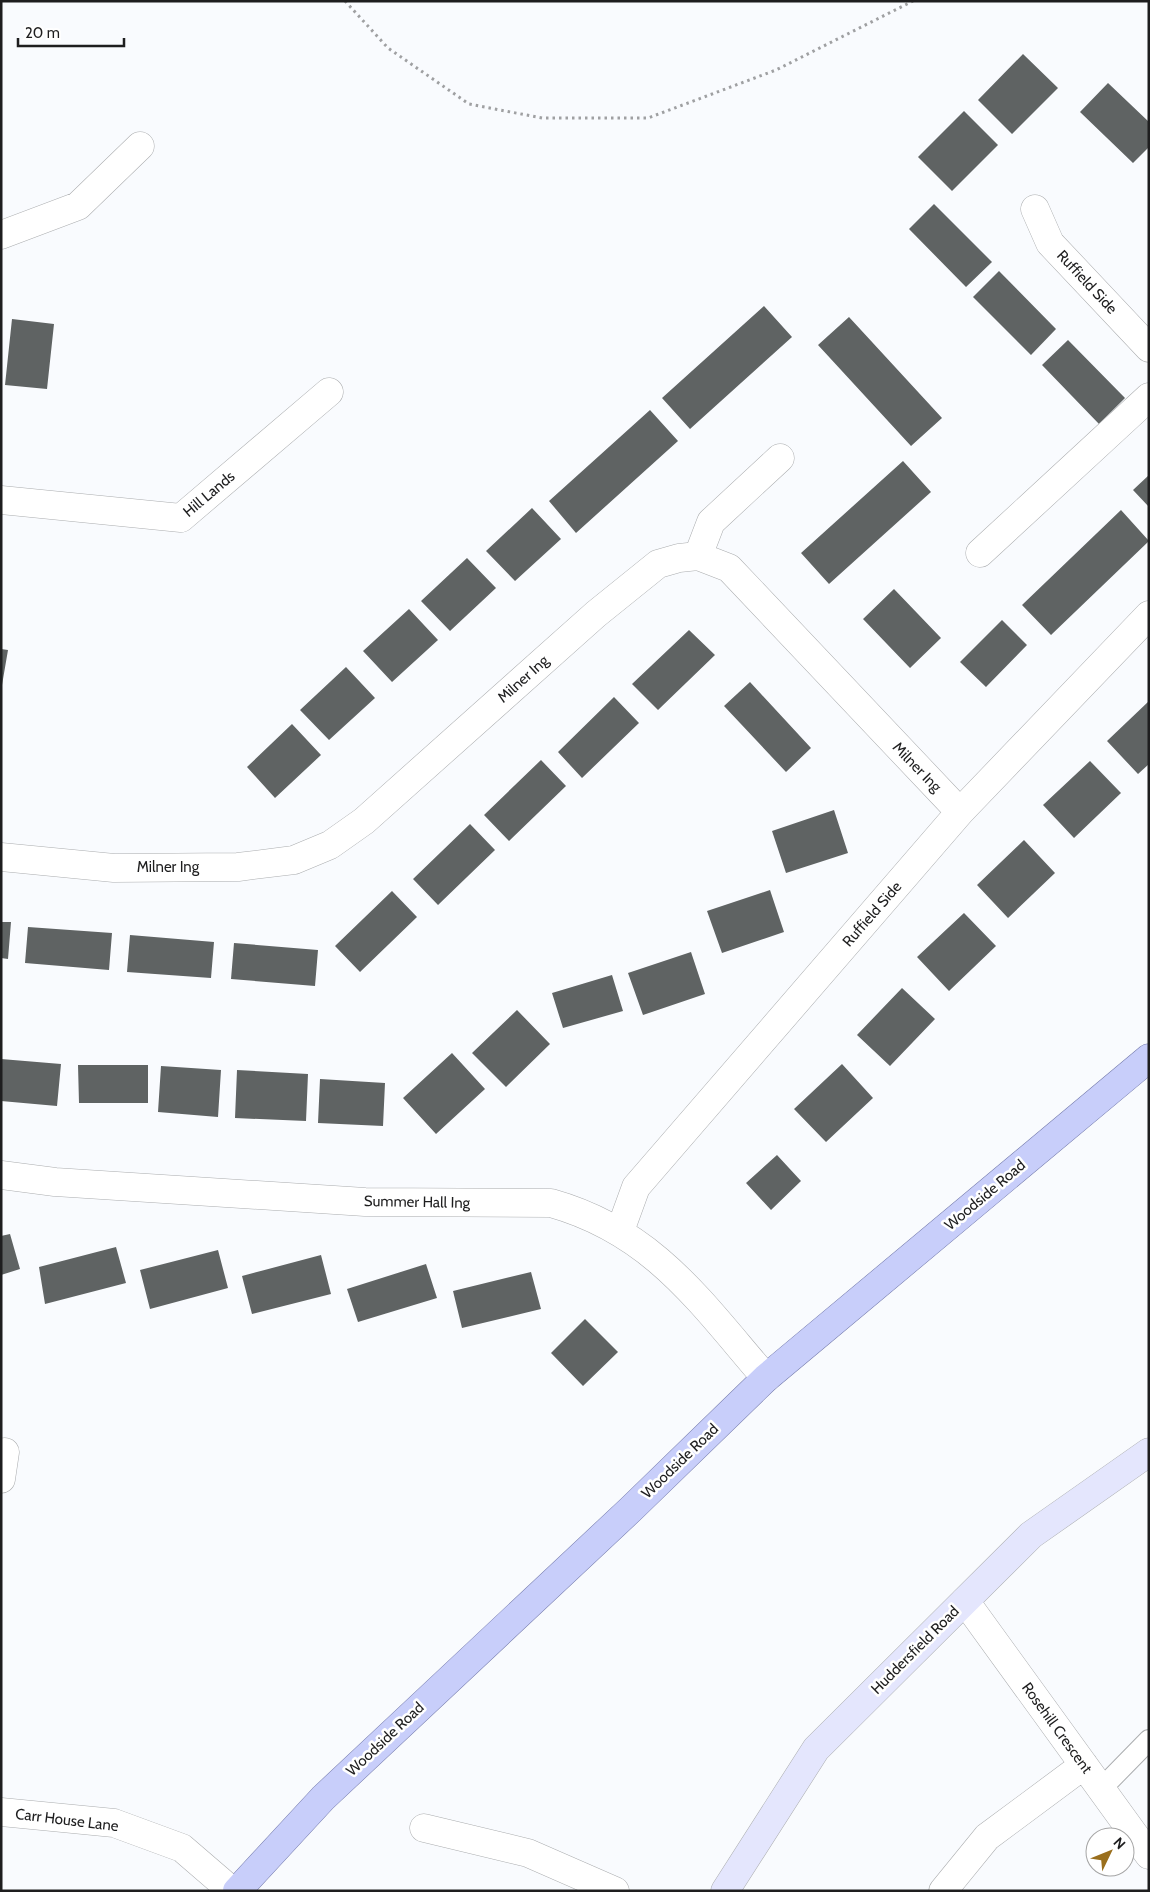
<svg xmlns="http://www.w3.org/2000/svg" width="1150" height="1892" font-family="Cabin,sans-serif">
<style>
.building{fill:#5f6363}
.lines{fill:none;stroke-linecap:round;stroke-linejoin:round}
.lane-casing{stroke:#abadaf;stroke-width:22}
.street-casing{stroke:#abadaf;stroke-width:29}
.secondary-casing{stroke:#abadaf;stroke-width:29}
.primary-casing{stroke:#757bab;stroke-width:29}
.path{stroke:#9fa0a2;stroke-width:3;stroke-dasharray:2.5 4;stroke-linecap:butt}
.lane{stroke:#fff;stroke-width:20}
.street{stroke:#fff;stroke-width:28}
.secondary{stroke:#e4e6fd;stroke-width:28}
.primary{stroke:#c8cefa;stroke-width:28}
.labels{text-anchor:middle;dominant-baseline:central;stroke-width:5;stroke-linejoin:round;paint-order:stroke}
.street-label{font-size:15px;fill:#1e1e1f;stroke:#fff}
</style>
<rect width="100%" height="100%" fill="#f9fbfe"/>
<path class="building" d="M1023,54l35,34 -46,46 -34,-34z
M1108,83l41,39v25l-16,16 -53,-51z
M964,111l34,34 -46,46 -34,-34z
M934,204l58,58 -26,25 -57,-58z
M999,271l57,58 -25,26 -58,-58z
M764,306l28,31 -102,92 -28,-31z
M849,317l93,101 -31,28 -93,-101z
M12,319l42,5 -7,65 -42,-4z
M1068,340l57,58 -26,26 -57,-59z
M650,410l28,31 -102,92 -27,-32z
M903,461l28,31 -102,92 -28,-31z
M1149,475v32l-16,-17z
M532,508l29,31 -46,42 -29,-30z
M1121,510l28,31 -98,94 -29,-30z
M467,558l29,30 -46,43 -29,-30z
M894,589l47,49 -31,30 -47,-49z
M409,609l29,31 -46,42 -29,-31z
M1002,620l25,25 -41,42 -26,-25z
M689,630l26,25 -57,55 -26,-26z
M1,649l7,1 -6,35h-1z
M346,667l29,31 -46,42 -29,-30z
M750,682l61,66 -25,24 -62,-66z
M614,697l25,26 -57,55 -24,-26z
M1149,701v63l-11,10 -31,-33z
M292,724l29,31 -46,43 -28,-31z
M541,760l25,26 -57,55 -25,-26z
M1090,761l31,32 -47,45 -31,-33z
M834,810l14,43 -62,20 -14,-42z
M470,824l25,26 -57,55 -25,-26z
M1024,840l31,33 -47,45 -31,-33z
M770,890l14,42 -62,21 -15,-42z
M392,891l25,26 -57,55 -25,-26z
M964,913l32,33 -47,45 -32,-34z
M1,922h10l-3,37 -7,-1z
M28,927l84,6 -3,37 -84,-7z
M130,935l84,7 -3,36 -84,-6z
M234,943l84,7 -3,36 -84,-7z
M691,952l14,42 -62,21 -15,-42z
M612,975l11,36 -60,17 -11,-35z
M902,988l33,31 -45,47 -33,-31z
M517,1010l33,34 -44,43 -34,-34z
M452,1053l33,36 -49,45 -33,-36z
M1,1059l60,5 -4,42 -56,-5z
M842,1064l31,34 -47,44 -32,-33z
M78,1065h70v38h-69z
M161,1066l60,4 -3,47 -60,-5z
M237,1070l71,4 -2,47 -71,-3z
M320,1079l65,4 -2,43 -65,-3z
M777,1155l24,26 -30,29 -25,-27z
M10,1234l10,35 -19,6v-39z
M116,1247l10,36 -81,21 -6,-37z
M218,1250l10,38 -78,21 -10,-39z
M321,1255l10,39 -79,20 -10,-38z
M426,1264l11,34 -79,24 -11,-33z
M531,1272l10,37 -79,19 -9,-37z
M585,1319l33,33 -35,34 -32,-33z"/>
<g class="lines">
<g class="lane-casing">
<path id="lane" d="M1101,1789l48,-49"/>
</g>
<g class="street-casing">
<path id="street" d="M1035,209l15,34 99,105
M1,235l77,-29 62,-60
M1,500l180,18 148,-126
M980,553l169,-156
M698,556l13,-34 69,-64
M1,857l113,11 124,-1 56,-7 36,-15 34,-24 232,-207 62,-50 21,-6 19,-2 31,12 231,244
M1,1175l54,7 310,20 186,1c103,29 149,99 215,175
M620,1231l16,-44 324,-375 189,-197
M1,1479l4,-27
M965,1601l184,254
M1,1812l113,11 68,25 50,43
M424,1828l104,25 87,38
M943,1891l44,-54 97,-72"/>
</g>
<g class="secondary-casing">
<path id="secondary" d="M725,1891l91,-142 215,-214 118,-83"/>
</g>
<g class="primary-casing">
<path id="primary" d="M237,1891l86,-93 308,-289 135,-131 383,-320"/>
</g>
<path class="path" d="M345,1l43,47 81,56 73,14h106l128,-48 137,-69"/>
<use href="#lane" class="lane"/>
<use href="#street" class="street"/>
<use href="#secondary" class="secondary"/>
<use href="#primary" class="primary"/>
</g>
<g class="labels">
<g class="street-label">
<text transform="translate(1087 282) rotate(47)">Ruffield Side</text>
<text transform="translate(209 494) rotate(-40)">Hill Lands</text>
<text transform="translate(523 679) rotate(-42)">Milner Ing</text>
<text transform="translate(917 767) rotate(46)">Milner Ing</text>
<text x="168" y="867">Milner Ing</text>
<text transform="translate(872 914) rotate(-49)">Ruffield Side</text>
<text transform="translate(985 1195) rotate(-40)">Woodside Road</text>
<text transform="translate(417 1202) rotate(1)">Summer Hall Ing</text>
<text transform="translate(680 1461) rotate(-44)">Woodside Road</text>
<text transform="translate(915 1650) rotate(-45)">Huddersfield Road</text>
<text transform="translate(1057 1728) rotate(54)">Rosehill Crescent</text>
<text transform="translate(385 1739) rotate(-43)">Woodside Road</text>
<text transform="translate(67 1820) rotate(7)">Carr House Lane</text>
</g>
</g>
<rect width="1150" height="1892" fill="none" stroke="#1e1e1f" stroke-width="5"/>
<g transform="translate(1110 1852) rotate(47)"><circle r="24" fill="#ffffff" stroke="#a5a5a5"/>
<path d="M0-4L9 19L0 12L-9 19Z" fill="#9a6f1d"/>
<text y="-8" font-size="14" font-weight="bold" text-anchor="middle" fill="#1e1e1f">N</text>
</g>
<path d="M18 38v8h106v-8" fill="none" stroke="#1e1e1f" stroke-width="2.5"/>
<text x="25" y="38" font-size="15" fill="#1e1e1f" stroke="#ffffff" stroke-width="4" paint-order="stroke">20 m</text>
</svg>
